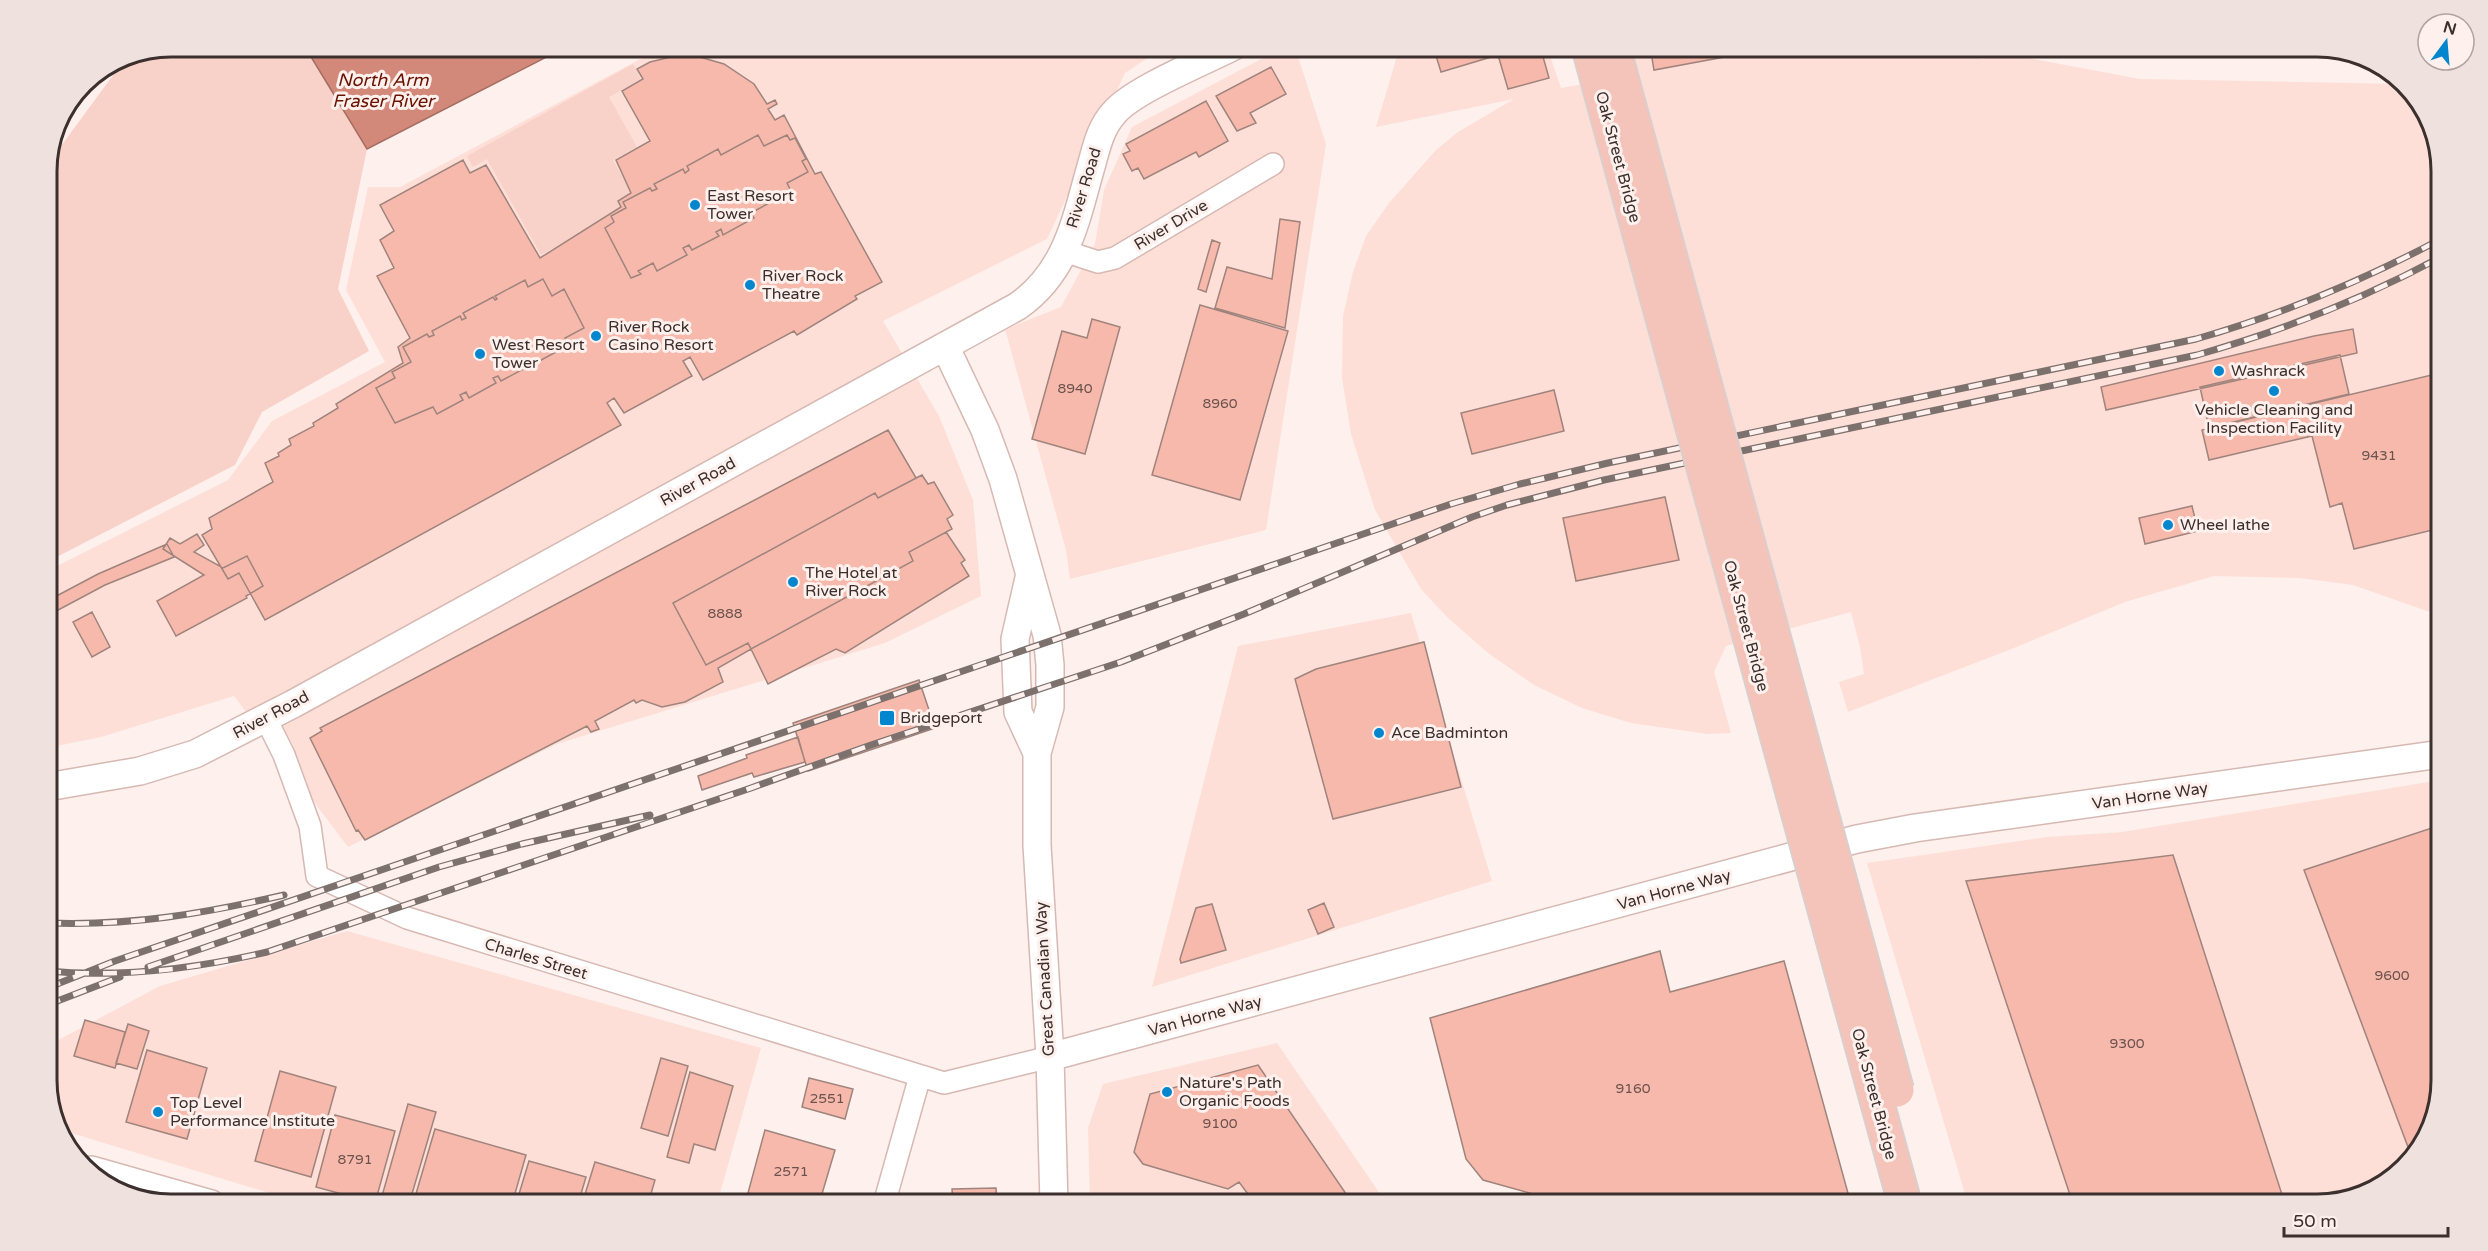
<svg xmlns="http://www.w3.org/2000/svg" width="2488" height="1251" font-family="'Varela Round',sans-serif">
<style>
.built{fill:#fedfd7}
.green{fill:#f8d1c9}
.water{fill:#d28979;stroke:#a56e62;stroke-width:1.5}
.building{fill:#f7b9ab;stroke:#9f847d;stroke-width:1.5}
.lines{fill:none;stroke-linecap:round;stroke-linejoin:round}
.minor-casing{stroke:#d7b9b3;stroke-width:24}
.tertiary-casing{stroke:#d7b9b3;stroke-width:30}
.minor{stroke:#fff;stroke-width:21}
.tertiary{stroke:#fff;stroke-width:27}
.rail-casing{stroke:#7d716e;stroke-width:7}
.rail{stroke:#fdf0ed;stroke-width:4.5;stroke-dasharray:14;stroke-linecap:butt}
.trunk-bridge-casing{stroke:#d4d1d1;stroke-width:36;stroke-linecap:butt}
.trunk-bridge{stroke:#f4c4ba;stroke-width:33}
.poi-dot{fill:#0386cd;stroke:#fdf0ed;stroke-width:2}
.labels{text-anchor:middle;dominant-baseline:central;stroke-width:6;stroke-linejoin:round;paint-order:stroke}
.number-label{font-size:14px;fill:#6b524d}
.street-label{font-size:16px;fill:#3c302e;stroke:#fdf0ed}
.poi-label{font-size:16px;fill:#3c302e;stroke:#fdf0ed;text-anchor:start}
.water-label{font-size:18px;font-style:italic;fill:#6a1302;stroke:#fdf0ed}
.rim{fill:none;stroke:#3c302e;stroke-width:3}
</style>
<rect width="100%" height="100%" fill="#fdf0ed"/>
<path class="built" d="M1400,46l147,1 14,41 71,-12 -5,-30h306l49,13 20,-6 138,26 261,5 20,18 20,61v453l-88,-31 -53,-7 -86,-2 -89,26 -111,46 -166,64 -9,-30 25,-8 -4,-27 -9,-35 -125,34 -12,26 17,61 -23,1 -77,-11 -49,-15 -48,-23 -46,-32 -41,-36 -26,-28 -46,-79 -24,-76 -9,-56 1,-62 10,-44 13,-36 23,-33 47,-53 22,-18 56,-33 -138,28z
M663,47h499l1,1 -38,25 -78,166 -164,82 56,95 34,84 8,96 -96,47 -328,101 -209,103 -114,-151 -133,41 -54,11v-177l181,-91 44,-59 113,-59 -39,-72 22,-103h32z
M1284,47h11l31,97 -60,386 -196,49 -4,-29 -61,-221 56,-22 34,-63 9,-54 28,-63z
M1411,613l81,268 -340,106 86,-341z
M2441,780v300l-12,55 -43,49 -68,20h-350l-101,-341 180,-26 75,-5z
M347,931l414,117 -44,156h-411l-245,-74 -14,-41v-43l113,-60z
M1277,1043l110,161h-297l-2,-76 15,-44z"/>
<path class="green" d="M171,46l134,1 62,102 -29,140 31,62 -107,61 -27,53 -188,97v-397l81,-110z
M633,64l8,15 -32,18 28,50 -24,13 20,36 -7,12 -85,47 -54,-96 -14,8 -6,-11z"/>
<path class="water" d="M305,47h261l-199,102z"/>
<path class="building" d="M1433,46h107l9,32 -41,11 -10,-34 -57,17z
M1650,46h134l-130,24z
M675,56l25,1 24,7 30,20 13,20 8,-4 2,4 -9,5 7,11 9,-5 31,59 6,-2 61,110 -27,14 2,3 -60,36 -3,-4 -91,49 -13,-23 -7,4 9,15 -68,37 -10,-15 -7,5 14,22 -356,195 -26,-47 -11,6 -26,-44 10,-6 -3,-11 64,-36 -8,-19 14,-7 -1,-3 13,-8 -2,-6 25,-13 -1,-3 25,-15 -2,-4 67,-41 -5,-16 12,-9 -33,-62 17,-8 -14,-28 14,-9 -14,-26 83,-45 7,13 16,-8 54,93 81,-51 -3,-6 13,-8 -15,-33 34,-19 -28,-50 21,-12 -6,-10 13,-7z
M1271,67l15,27 -36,19 6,10 -19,8 -21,-35z
M1206,101l22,40 -29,16 -3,-5 -52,27 -6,-11 -6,3 -9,-17 7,-3 -4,-7z
M758,135l6,11 23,-11 3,5 5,-2 11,21 -4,2 6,11 -21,11 4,8 -40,22 3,5 -31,17 -2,-6 -5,3 3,4 -27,14 -3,-5 -6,3 4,7 -30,16 -4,-8 -15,8 3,3 -10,4 -26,-50 9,-6 -3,-6 15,-8 -3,-6 27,-14 2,3 5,-2 -3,-5 29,-15 2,4 4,-3 -2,-4 31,-17 3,6z
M1280,219l20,3 -15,106 -70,-20 12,-41 45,12z
M1212,240l8,3 -14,49 -8,-3z
M543,279l9,17 12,-7 20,39 -19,10 4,7 -37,20 -3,-5 -3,1 3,5 -28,15 -3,-5 -5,2 3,5 -27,15 -3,-6 -6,3 3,5 -26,14 -4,-7 -38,16 -19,-35 19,-10 -3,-6 19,-10 -8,-15 24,-13 2,3 5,-2 -2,-4 28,-15 2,4 4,-2 -3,-5 30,-16 2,3 2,-1 -2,-3 30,-16 3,7z
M1200,305l88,26 -48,169 -88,-25z
M1092,319l28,8 -35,127 -53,-15 30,-108 25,7z
M2353,329l4,24 -251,57 -5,-23 213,-51z
M2441,351v177l-87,21 -12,-46 -12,4 -18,-71 -103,24 -7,-30 234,-56 -4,-21z
M2340,355l9,39 -140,34 -9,-41z
M1554,390l10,41 -92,23 -11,-41z
M888,430l28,48 6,-3 6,9 6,-2 19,33 -6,4 5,10 -6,3 19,28 -4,3 8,13 -124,77 -9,-4 -68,35 -17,-35 -33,19 5,14 -38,20 -23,5 -20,-7 -6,3 -2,-3 -39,21 4,8 -8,3 -4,-6 -222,114 -7,-10 -2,1 -46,-93 12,-7 -2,-3z
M922,475l6,9 6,-2 19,33 -6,4 5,10 -43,23 4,9 -162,88 -3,-6 -42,22 -33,-62 202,-110 3,5z
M1665,497l14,63 -103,21 -13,-63z
M2192,506l6,25 -53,13 -6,-26z
M197,534l7,11 -10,7 29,16 24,-12 16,30 -17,10 1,2 -71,38 -19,-35 47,-26 -41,-26 7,-11 10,6z
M167,544l7,13 -69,28 -58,31v-15l51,-27z
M92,612l18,35 -18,10 -19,-35z
M1424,642l37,145 -128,32 -38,-140 21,-10z
M919,680l16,48 -127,43 -15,-48z
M798,737l7,25 -51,15 -2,-4 -50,17 -4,-14 49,-18 -1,-3z
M2441,825l1,255 -13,55 -18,20 -107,-285z
M2173,855l112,349h-212l-107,-323z
M1324,903l10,24 -16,7 -10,-24z
M1212,904l14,46 -45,13 -1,-4 16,-51z
M1660,951l10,41 114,-31 67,243h-282l-86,-24 -17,-21 -36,-141z
M85,1020l40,12 -10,36 -41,-12z
M128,1024l21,7 -12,38 -21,-6z
M147,1050l60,18 -20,71 -61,-17z
M661,1058l27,8 -20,70 -27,-8z
M1258,1065l95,139h-51l-4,-4 -8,4h-9l-33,-10 -9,-12 -11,7 -85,-25 -9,-12 16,-58z
M280,1071l56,16 -25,90 -56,-16z
M690,1072l43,14 -18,64 -21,-6 -5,19 -22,-6z
M809,1078l44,11 -8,30 -43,-12z
M408,1104l28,8 -27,92 -27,-8z
M335,1115l60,16 -20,72 -59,-16z
M435,1129l91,26 -14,49h-99z
M765,1130l70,20 -16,54h-30l-41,-11z
M529,1161l57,16 -8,27h-62z
M595,1162l60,18 -7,24h-66z
M996,1188l1,16h-44l-1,-15z"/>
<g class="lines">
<g class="minor-casing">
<path id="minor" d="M1064,251l34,11 17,-4 158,-94
M266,719l18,36 26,71 7,50 90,42 537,165 106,-26
M884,1204l36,-128"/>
</g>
<g class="tertiary-casing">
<path id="tertiary" d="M945,346l40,84 18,49 44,156 3,30v42l-13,46v92l13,212 4,147
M1029,578l-14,61 3,73 19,41
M47,787l93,-16 55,-17 98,-50 725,-398c50,-35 58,-88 74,-143 5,-18 9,-36 22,-50 19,-23 91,-52 120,-67
M1050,1057l807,-218 58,-11 526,-74
M91,1170l120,34"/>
</g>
<use href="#minor" class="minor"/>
<use href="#tertiary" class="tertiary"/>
<g class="rail-casing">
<path id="rail" d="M47,923c84,3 155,-9 237,-28
M148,967l291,-100 83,-23 128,-29
M47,971c75,7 147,-2 220,-19l484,-164 120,-43 250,-83 123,-48 228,-97 35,-12 97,-25 593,-125c85,-24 166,-56 244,-98
M47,988l68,-27 1336,-457 69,-20 88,-21 588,-124c87,-25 166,-58 245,-100
M47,1005l73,-28"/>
</g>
<use href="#rail" class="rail"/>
<g class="trunk-bridge-casing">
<path id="trunk-bridge" d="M1588,46l317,1158
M1613,46l284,1044"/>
</g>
<use href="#trunk-bridge" class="trunk-bridge"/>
</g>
<g class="poi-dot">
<circle cx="695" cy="205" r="6"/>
<circle cx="750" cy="285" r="6"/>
<circle cx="596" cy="336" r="6"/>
<circle cx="480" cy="354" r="6"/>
<circle cx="2219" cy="371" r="6"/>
<circle cx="2274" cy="391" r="6"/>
<circle cx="2168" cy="525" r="6"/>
<circle cx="793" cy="582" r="6"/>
<rect x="879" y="710" width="16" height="16" rx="3"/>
<circle cx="1379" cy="733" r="6"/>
<circle cx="1167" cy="1092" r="6"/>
<circle cx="158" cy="1112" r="6"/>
</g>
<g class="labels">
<g class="number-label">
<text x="1075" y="388">8940</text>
<text x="1220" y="403">8960</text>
<text x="2379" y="455">9431</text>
<text x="725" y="613">8888</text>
<text x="2392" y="975">9600</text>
<text x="2127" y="1043">9300</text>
<text x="1633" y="1088">9160</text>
<text x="827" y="1098">2551</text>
<text x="1220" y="1123">9100</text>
<text x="355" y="1159">8791</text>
<text x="791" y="1171">2571</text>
</g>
<g class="street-label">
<text transform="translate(1618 157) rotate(75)">Oak Street Bridge</text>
<text transform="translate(1084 188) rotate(-73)">River Road</text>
<text transform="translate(1171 225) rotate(-31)">River Drive</text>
<text transform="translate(698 482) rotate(-29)">River Road</text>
<text transform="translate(1746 626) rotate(75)">Oak Street Bridge</text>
<text transform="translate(271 715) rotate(-28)">River Road</text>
<text transform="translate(2150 796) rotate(-8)">Van Horne Way</text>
<text transform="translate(1674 890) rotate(-15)">Van Horne Way</text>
<text transform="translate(536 959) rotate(17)">Charles Street</text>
<text transform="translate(1045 979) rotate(-93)">Great Canadian Way</text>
<text transform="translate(1205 1016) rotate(-15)">Van Horne Way</text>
<text transform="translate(1874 1094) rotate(75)">Oak Street Bridge</text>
</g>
<g class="poi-label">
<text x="707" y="196">East Resort<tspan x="707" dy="18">Tower</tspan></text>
<text x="762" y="276">River Rock<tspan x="762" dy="18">Theatre</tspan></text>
<text x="608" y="327">River Rock<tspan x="608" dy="18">Casino Resort</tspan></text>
<text x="492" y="345">West Resort<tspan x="492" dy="18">Tower</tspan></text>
<text x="2231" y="371">Washrack</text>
<text x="2274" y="410" text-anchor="middle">Vehicle Cleaning and<tspan x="2274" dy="18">Inspection Facility</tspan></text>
<text x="2180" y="525">Wheel lathe</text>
<text x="805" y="573">The Hotel at<tspan x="805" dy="18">River Rock</tspan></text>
<text x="900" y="718">Bridgeport</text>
<text x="1391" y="733">Ace Badminton</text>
<text x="1179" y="1083">Nature's Path<tspan x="1179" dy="18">Organic Foods</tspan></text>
<text x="170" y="1103">Top Level<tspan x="170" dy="18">Performance Institute</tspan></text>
</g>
<g class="water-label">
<text x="383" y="80">North Arm<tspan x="383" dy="21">Fraser River</tspan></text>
</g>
</g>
<path d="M0 0H2488V1251H0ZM171 57H2317A114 114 0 0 1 2431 171V1080A114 114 0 0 1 2317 1194H171A114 114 0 0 1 57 1080V171A114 114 0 0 1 171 57Z" fill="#eee1de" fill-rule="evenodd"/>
<path class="rim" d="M171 57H2317A114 114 0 0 1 2431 171V1080A114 114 0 0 1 2317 1194H171A114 114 0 0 1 57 1080V171A114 114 0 0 1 171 57Z"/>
<g transform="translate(2446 42) rotate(16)"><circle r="28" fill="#fdf0ed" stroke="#b0a3a1" stroke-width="1.5"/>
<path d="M0-4.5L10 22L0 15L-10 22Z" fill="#0386cd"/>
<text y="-9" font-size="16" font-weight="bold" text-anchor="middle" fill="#3c302e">N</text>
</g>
<path d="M2284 1227v9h164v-9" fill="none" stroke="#3c302e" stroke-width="3"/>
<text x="2293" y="1227" font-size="18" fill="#3c302e" stroke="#fdf0ed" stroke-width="4.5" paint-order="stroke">50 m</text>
</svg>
